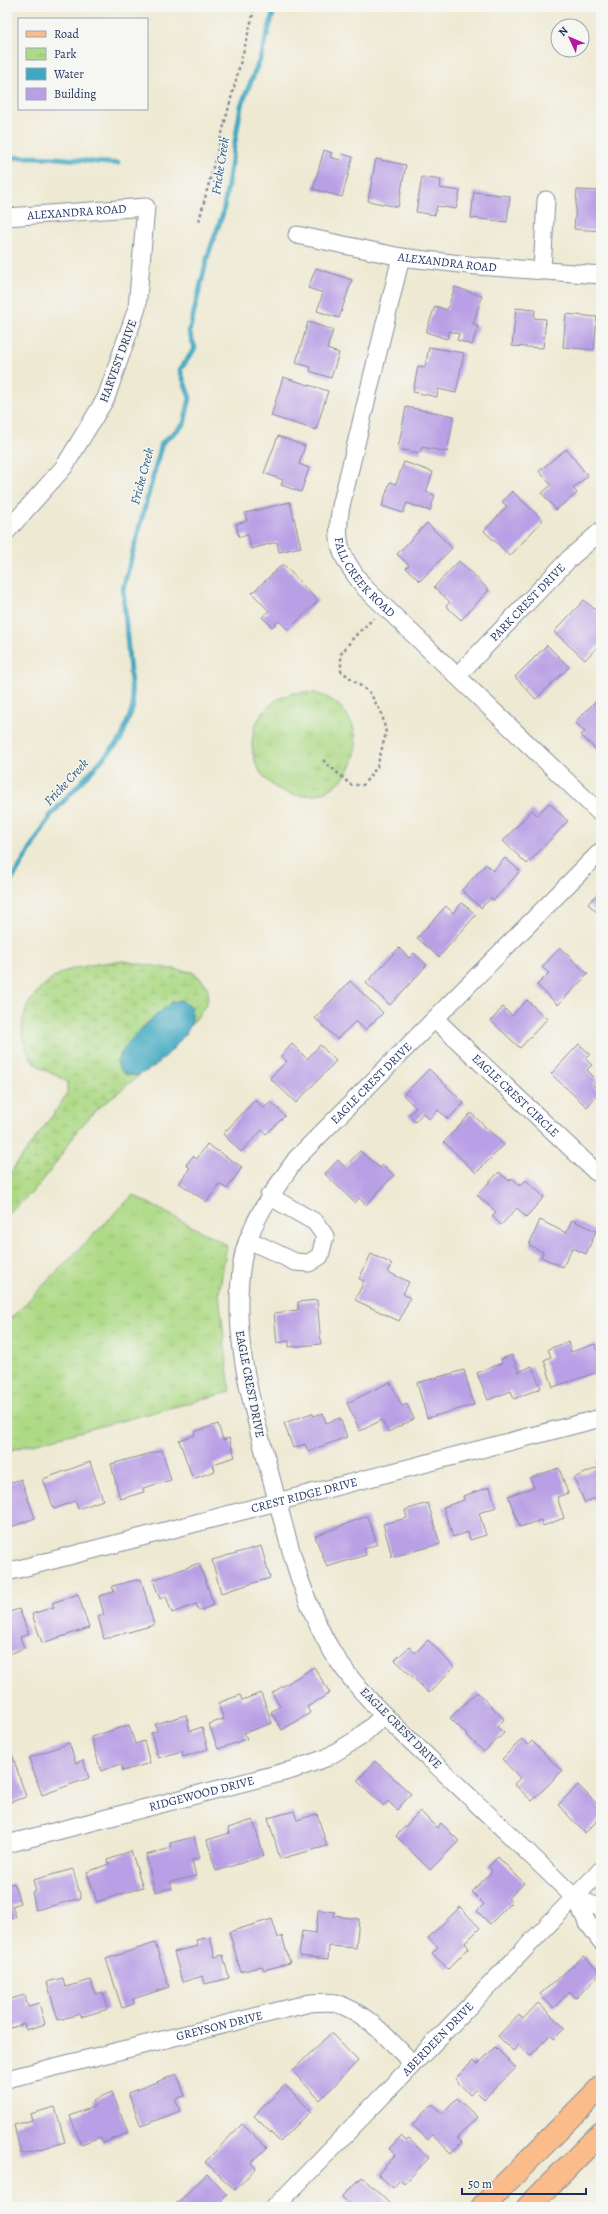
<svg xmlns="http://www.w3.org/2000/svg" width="608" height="2214" font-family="Alegreya,serif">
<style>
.wetland{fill:url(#wetland-marsh);stroke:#648472}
.park{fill:url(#park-tufts);stroke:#648472}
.water{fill:#41a8c1;stroke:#2e6c90}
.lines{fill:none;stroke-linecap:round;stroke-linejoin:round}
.stream{stroke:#41a8c1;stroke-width:5}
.building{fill:#b99fe5}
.street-casing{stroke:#848c98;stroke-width:19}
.primary-casing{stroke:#848c98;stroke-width:24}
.path{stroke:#848c98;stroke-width:2.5;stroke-dasharray:3 3;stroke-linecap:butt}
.street{stroke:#fff;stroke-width:17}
.primary{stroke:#f9bc8a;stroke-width:22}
.labels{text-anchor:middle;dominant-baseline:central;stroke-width:3;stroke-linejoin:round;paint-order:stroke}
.street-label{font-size:12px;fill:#1b2f5e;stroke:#f6f6f2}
.water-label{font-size:13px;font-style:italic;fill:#285981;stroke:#f6f6f2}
</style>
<defs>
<pattern id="wetland-marsh" width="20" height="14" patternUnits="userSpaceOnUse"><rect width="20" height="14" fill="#aeda86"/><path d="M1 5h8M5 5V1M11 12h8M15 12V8" fill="none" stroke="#95bb76"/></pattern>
<pattern id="park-tufts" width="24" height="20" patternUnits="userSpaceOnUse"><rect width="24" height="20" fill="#aeda86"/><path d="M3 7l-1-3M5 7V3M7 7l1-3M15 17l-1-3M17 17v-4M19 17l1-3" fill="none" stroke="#95bb76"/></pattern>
</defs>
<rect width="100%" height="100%" fill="#f6f6f2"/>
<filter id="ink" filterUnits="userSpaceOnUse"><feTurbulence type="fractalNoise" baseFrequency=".025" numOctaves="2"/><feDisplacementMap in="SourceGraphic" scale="8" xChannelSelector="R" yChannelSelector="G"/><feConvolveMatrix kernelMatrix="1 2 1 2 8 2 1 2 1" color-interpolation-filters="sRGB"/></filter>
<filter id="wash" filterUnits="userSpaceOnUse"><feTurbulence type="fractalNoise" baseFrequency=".012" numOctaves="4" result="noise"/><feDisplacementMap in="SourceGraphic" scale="16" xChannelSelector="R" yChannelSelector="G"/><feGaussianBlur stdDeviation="0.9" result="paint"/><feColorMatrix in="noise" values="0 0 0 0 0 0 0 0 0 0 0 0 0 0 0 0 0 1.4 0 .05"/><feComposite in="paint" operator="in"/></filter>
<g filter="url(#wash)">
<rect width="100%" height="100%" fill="#eee9d2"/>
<path class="wetland" d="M123,961l69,11c28,18 15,33 -1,53l1,-10 -27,-7c-11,11 -57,46 -45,62 6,7 12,6 20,5l-43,34 -20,22 -26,39 -16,20 -28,24v-37l50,-68 10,-16v-11c-10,-8 -26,-11 -34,-21 -20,-27 -11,-60 15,-79 5,-3 10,-8 15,-10 20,-7 40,-9 60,-11z"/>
<path class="park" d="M252 744a52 52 0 1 1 104 0a52 52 0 1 1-104 0Z
M133,1195l94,50 -8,48 11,99 -223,59v-129z"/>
<path class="water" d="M181,1000l10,7c1,7 2,13 -1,19 -9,18 -58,74 -73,37 5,-21 38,-47 55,-61z"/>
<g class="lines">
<path class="stream" d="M7,158c24,-2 48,-1 71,2 14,1 26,4 40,3
M7,888l44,-73 70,-76 12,-32 -10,-118 39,-146 22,-19 6,-26 -10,-28 15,-22 -6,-16 19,-77 15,-42 18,-107 19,-47 15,-52"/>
</g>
<g id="blocks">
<path class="building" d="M324,150l8,3 -2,4 10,3 2,-6 11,3 -11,40 -29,-8z
M376,159l30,6 -8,42 -30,-6z
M422,177l19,3 -1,8 20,3 -4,18 -19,-3 -2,9 -19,-3z
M577,190l24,1v40l-27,-2z
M474,192l36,4 -3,26 -36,-4z
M316,268l36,12 -13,38 -22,-7 6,-18 -15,-5z
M455,287l27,9 -9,28 5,2 -6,19 -15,-5 2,-6 -9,-3 -3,8 -21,-7 9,-26 12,4z
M516,308l19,2 -1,8 12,1 -3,29 -31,-2z
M566,314l31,3 -3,33 -31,-3z
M308,322l25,8 -6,19 12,4 -8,25 -21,-7 1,-4 -15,-4z
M429,347l35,6 -8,40 -18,-4 -1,8 -24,-5 5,-26 7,1z
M283,377l45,14 -12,39 -45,-14z
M406,407l48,9 -7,36 -25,-5 -2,6 -22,-4z
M278,436l27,10 -6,18 10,4 -8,24 -20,-7 2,-5 -19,-7z
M566,449l22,27 -15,12 4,5 -21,17 -14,-17 9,-8 -12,-14z
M404,462l29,10 -7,20 9,3 -5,16 -23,-8 -4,10 -21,-7 8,-24 6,2z
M512,491l31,29 -33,36 -26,-25 23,-25 -5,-4z
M290,502l11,45 -22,5 -2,-10 -26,7 -3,-14 -9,2 -3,-13 11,-3 -2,-8z
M427,523l25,25 -32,33 -14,-13 3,-3 -12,-11z
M459,561l30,29 -28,30 -15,-14 4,-4 -16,-15z
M283,564l35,37 -30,29 -9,-9 -7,6 -10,-10 7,-6 -17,-18z
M584,600l17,15v28l-16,17 -31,-28z
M547,645l22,22 -33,32 -21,-22z
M597,700l4,4v51l-20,-20 4,-3 -10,-10z
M549,803l19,18 -41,43 -24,-23 29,-31 5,5z
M505,858l15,13 -26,29 -3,-2 -10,10 -19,-18 24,-26 7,7z
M601,890v26l-13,-12z
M462,903l14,12 -37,42 -22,-19 29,-32 7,7z
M399,948l10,10 5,-5 13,12 -37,40 -24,-22z
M560,948l28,26 -30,31 -21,-20 12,-12 -7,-6z
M350,981l33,32 -18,17 -9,-9 -19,18 -22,-21z
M527,1000l20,19 -27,29 -29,-27 12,-14 9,9z
M292,1044l15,15 13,-14 16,16 -40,42 -26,-25 17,-17 -6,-5z
M579,1044l11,10 -5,5 7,6 -5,5 10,10 -4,5 7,7 -13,15 -36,-33z
M429,1069l35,34 -16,16 -10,-9 -9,9 -6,-6 -8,9 -7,-7 8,-7 -13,-13z
M255,1100l9,8 7,-6 14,14 -19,18 -4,-4 -21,22 -18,-18z
M471,1113l33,32 -28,28 -32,-31z
M207,1144l35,23 -15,22 -8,-5 -12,18 -28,-19 11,-15 -4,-3 7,-9 4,3z
M360,1151l20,17 3,-3 11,10 -28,30 -7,-7 -4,5 -30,-29 13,-14 7,7z
M499,1172l10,9 3,-3 8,8 6,-6 18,17 -18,20 -9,-9 -16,17 -9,-9 4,-4 -19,-17z
M540,1220l26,13 6,-13 24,11 -10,23 -14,-6 -9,19 -22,-10 2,-5 -14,-7z
M371,1254l21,10 -4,8 21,10 -6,12 7,4 -11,23 -44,-21 9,-19 -5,-2z
M317,1300l4,44 -32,3v-6l-12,2 -3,-30 24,-3v-8z
M568,1342l3,10 24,-8 6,16v11l-48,16 -9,-27 7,-3 -3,-8z
M512,1355l7,17 13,-6 9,22 -27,11 -3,-8 -23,9 -11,-27 25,-10 -1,-4z
M464,1370l10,35 -47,13 -10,-35z
M390,1382l12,24 5,-2 7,15 -26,13 -6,-12 -22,11 -13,-28z
M312,1413l2,3 9,-3 3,10 14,-5 7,19 -39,14 -3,-7 -12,4 -9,-25z
M218,1424l5,16 6,-2 6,19 -22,7 2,7 -22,8 -14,-39 16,-5 -1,-3z
M162,1450l9,30 -28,8 1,4 -24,7 -9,-35z
M601,1460v47l-3,1 -4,-10 -9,5 -11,-25 25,-11 -2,-5z
M90,1462l13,38 -25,9 -3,-8 -21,8 -11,-30z
M559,1468l9,25 -11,4 7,21 -21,8 -2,-6 -21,7 -12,-31 26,-9 -4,-9z
M21,1479l14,39 -24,9 -4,-11v-32z
M490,1487l6,20 -17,6 7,22 -16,5 -2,-8 -15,5 -10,-30 21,-7 -1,-4z
M428,1503l12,41 -48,13 -9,-33 24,-6 -2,-8z
M367,1516l10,28 -13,5 2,6 -39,12 -12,-31z
M261,1546l9,32 -49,15 -9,-33z
M199,1563l15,42 -15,6 -3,-7 -24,9 -6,-17 -6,3 -7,-19z
M141,1579l13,46 -50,14 -6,-23 6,-1 -5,-19 15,-4 -2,-6z
M78,1594l11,34 -47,15 -10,-29 22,-7 -2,-4z
M19,1609l10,25 -9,3 4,11 -17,7v-42z
M428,1640l26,27 -25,26 -34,-33 14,-13 6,6z
M314,1667l16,26 -23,14 3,6 -28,17 -11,-18 9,-6 -8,-13z
M477,1692l27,27 -7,8 7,6 -20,19 -34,-34z
M261,1693l11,30 -28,10 3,6 -29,10 -9,-25 15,-5 -6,-16 22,-8 2,5z
M186,1715l4,16 12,-4 6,22 -25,8 -1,-6 -24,7 -7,-25 6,-2 -2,-7z
M129,1725l6,19 9,-3 6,22 -27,8 -2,-7 -20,7 -10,-34z
M522,1739l6,6 4,-4 30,30 -30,30 -18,-17 6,-6 -18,-19z
M69,1743l7,20 7,-3 6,18 -47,17 -13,-37z
M12,1754l14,43 -19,6v-47z
M375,1761l36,33 -14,16 -9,-9 -4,5 -27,-25z
M578,1785l23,23v9l-16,16 -27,-28z
M294,1811l3,9 20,-6 10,32 -47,13 -12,-41z
M420,1811l17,17 4,-5 18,18 -29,29 -34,-34z
M253,1820l11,36 -48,15 -9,-31 23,-7 -2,-5z
M194,1837l6,21 -8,2 4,16 -26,6 2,6 -17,4 -9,-37 25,-7 -1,-5z
M131,1851l12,36 -46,15 -10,-30 22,-8 -1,-4z
M498,1857l26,26 -16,16 4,3 -22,22 -13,-13 7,-7 -12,-12 20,-21 -4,-4z
M73,1869l8,29 -45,12 -4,-18 4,-1 -3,-11z
M14,1883l6,20 -8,3 4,11 -9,3v-35z
M460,1907l20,21 -15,15 4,5 -21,21 -16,-16 6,-6 -10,-9z
M318,1910l17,2 -1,4 25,3 -3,29 -27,-2 -1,13 -29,-3 3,-25 14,2z
M272,1919l6,19 4,-2 8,27 -26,7 -2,-4 -21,6 -12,-40z
M210,1937l5,20 8,-2 6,23 -24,6 -2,-8 -21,6 -8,-30 24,-6 -2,-6z
M155,1943l14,44 -36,12 1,5 -12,4 -16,-49z
M584,1956l17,18 -25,24 -6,-6 -17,16 -13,-14z
M63,1978l2,9 26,-7 4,14 8,-2 5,17 -27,8 -1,-3 -22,6 -11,-38z
M25,1995l3,11 11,-3 6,21 -19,6 -2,-6 -17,5v-29z
M538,2003l27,25 -11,11 -4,-4 -20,21 -11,-11 -6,6 -15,-15 21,-22 4,5z
M331,2033l27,28 -38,39 -28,-29z
M495,2047l21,21 -32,31 -9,-9 -5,5 -15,-16 18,-18 4,4z
M177,2074l8,22 -10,3 5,12 -39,15 -13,-33z
M285,2085l26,26 -31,31 -26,-26z
M112,2092l16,41 -25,10 -3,-6 -19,7 -11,-28 25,-10 -2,-6z
M457,2098l20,19 -20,21 5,4 -11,11 -19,-18 -4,5 -16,-15 20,-21 10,9z
M55,2107l10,35 -44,12 -7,-29 18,-5 -2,-6z
M242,2124l25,24 -16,15 5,5 -21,22 -30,-28z
M401,2136l5,5 3,-2 20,19 -25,26 -4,-4 -7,8 -15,-14 18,-19 -7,-6z
M207,2174l20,21 -12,12h-42z
M362,2177l28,27 -3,3h-41l3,-3 -7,-7z"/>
</g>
</g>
<g filter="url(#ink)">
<use href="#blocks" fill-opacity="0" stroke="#848c98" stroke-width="1"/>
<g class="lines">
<g class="street-casing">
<g id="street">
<path id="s1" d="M7,217l139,-10 -9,101 -31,90 -42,69 -57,64"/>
<path id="s2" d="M297,235l104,22 76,9 124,9"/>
<path id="s3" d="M401,257l-60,249c-7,39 0,51 24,82l236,226"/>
<path d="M542,271l4,-71"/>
<path id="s4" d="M457,676l113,-118 31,-27"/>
<path id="s5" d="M435,1019l161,153"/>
<path d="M249,1240l46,22 14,1 11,-7 5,-20 -10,-14 -46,-26"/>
<path id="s6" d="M7,1572l594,-154"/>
<path id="s7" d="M7,1844l285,-74 34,-12 33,-20 25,-23"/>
<path id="s8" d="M575,1898c-48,-47 -97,-93 -145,-139 -34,-32 -72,-66 -97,-106 -30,-49 -44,-109 -59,-164 -19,-74 -44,-149 -32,-226 5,-37 33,-74 54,-104l305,-308"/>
<path d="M601,1908l-26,-10 12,24 14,19"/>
<path id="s9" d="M7,2079l303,-76c8,0 17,-2 25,0 32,9 55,38 78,61"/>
<path id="s10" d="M275,2207l326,-337"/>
</g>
</g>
<g class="primary-casing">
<path id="primary" d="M482,2207l119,-120
M528,2207l73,-74"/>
</g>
<path class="path" d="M199,221l56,-214
M323,760l28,25h12l14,-18 9,-34 -4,-19 -12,-21 -29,-22v-17l13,-17 20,-19"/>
<use href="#street" class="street"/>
<use href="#primary" class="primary"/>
</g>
</g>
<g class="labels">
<g class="street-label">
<text stroke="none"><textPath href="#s1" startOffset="70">ALEXANDRA ROAD</textPath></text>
<text stroke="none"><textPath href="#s2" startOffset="153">ALEXANDRA ROAD</textPath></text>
<text transform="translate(118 361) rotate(-70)">HARVEST DRIVE</text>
<text stroke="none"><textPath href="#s3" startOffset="336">FALL CREEK ROAD</textPath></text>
<text stroke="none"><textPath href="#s4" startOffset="102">PARK CREST DRIVE</textPath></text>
<text stroke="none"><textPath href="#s8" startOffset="975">EAGLE CREST DRIVE</textPath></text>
<text stroke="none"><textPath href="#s5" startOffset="111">EAGLE CREST CIRCLE</textPath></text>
<text transform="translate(250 1384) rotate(79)">EAGLE CREST DRIVE</text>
<text stroke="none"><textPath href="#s6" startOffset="307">CREST RIDGE DRIVE</textPath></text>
<text transform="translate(401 1728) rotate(45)">EAGLE CREST DRIVE</text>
<text stroke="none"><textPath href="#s7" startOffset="201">RIDGEWOOD DRIVE</textPath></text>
<text stroke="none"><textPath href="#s9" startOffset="219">GREYSON DRIVE</textPath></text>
<text stroke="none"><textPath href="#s10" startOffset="234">ABERDEEN DRIVE</textPath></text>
</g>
<g class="water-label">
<text transform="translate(220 166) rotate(-81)">Fricke Creek</text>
<text transform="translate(142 476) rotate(-75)">Fricke Creek</text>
<text transform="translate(66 782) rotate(-47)">Fricke Creek</text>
</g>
</g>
<rect width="608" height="2214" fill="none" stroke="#f6f6f2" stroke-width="24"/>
<rect x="18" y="18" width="130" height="92" fill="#f6f6f2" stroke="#9ea6b7"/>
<rect x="26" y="31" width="20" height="6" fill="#f9bc8a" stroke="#9ea6b7"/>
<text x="54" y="38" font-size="12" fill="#1b2f5e">Road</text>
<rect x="26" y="48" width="20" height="12" fill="url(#park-tufts)" stroke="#9ea6b7"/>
<text x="54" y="58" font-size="12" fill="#1b2f5e">Park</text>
<rect x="26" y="68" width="20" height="12" fill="#41a8c1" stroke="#9ea6b7"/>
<text x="54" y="78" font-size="12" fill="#1b2f5e">Water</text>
<rect x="26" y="88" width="20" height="12" fill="#b99fe5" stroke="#9ea6b7"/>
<text x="54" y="98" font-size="12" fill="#1b2f5e">Building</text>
<g transform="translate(570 38) rotate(314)"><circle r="19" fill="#f6f6f2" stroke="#9ea6b7"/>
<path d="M0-3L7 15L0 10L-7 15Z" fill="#b5179e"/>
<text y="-6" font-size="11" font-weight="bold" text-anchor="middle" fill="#1b2f5e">N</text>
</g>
<path d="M462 2188v6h124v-6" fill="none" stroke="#1b2f5e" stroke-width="2"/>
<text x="468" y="2188" font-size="12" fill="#1b2f5e" stroke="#f6f6f2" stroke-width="3" paint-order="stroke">50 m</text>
</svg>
